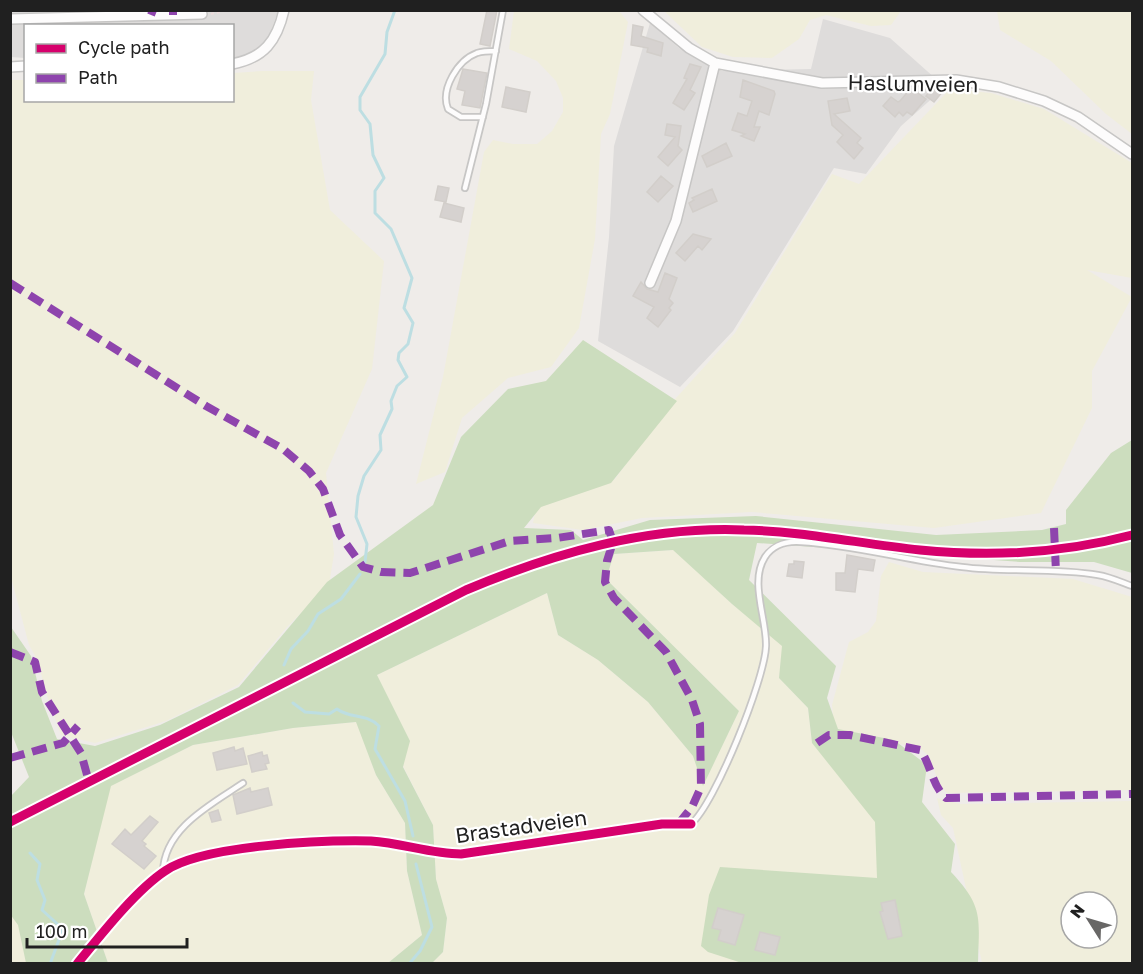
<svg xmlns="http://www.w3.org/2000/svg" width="1143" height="974" font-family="'Golos Text',sans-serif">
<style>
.residential{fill:#dedcdb}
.farmland{fill:#f0eedc;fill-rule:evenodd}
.forest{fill:#ccddbe}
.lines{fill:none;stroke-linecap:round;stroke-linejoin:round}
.stream{stroke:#bddee2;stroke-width:3}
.building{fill:#d6d2d0;stroke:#d2ceca;stroke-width:1.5}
.service-casing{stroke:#c7c6c5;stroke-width:8}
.minor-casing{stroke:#c7c6c5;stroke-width:12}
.path{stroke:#ecdbdb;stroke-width:2;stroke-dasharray:3 3;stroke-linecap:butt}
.service{stroke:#fdfcfc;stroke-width:4.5}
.minor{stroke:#fdfcfc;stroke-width:9}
.quiet{stroke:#8e44ad;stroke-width:8;stroke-dasharray:15 8;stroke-linecap:butt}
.cycleway-casing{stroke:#fff;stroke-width:13}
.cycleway{stroke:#d6006c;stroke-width:9}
.labels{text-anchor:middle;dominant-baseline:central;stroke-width:4.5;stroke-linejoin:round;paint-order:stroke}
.street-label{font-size:21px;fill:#202020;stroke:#fff}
</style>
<rect width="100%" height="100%" fill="#efece9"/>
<path class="residential" d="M11,11h267l-11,31 -13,11 -21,7 -1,-34h-206l-1,32 -14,-1z
M823,19l67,19 55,49 -44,39 -35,48 -32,-6 -101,163 -53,56 -82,-46 11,-104 5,-91 36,-123 29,25 43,23 89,-2z"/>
<path class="farmland" d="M514,11h105l9,11 -18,92 -9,20 -6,105 -16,89 -28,39 -43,11 -46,40 -17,54 -29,12 27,-107 41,-225 9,-12 20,4h24l15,-13 11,-19v-14l-7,-17 -19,-20 -28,-12z
M664,11h237l-10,14 -20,1 -45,-11 -16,5 -11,19 -27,19 -39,-1 -31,-10z
M997,11h135v123l-26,-20 -55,-53 -51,-31z
M263,71h51l-3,29 19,110 54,51 -12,108 -46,104 8,81 -5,31 -42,42 -49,58 -72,36 -71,22 -34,-8 -14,-39 -10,-37 -8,-14 -18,-68 -1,-497h15l1,20h206l1,-27z
M950,89l41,4 53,16 88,54v115l-45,-8 45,27 -40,74v37l-51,105 -107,15 -182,-16 -110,6 -59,12 -50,-7 3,-15 79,-29 52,-71 68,-75 97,-159 27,10z
M674,550l58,54 51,42 -4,32 29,30 4,35 29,34 52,5 35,182 -496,-1 11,-11 4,-34 -11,-39 -3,-54 -30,-59 -26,-91 170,-82 11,42 40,25 50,42 45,54 10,29 36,-74 -133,-132 8,-25z
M889,562l34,10 150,7 59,18v193l-185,3 -7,-7 -11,-30 -9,-8 -75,-15 -11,-7 -2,-21 17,-63 19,-10 8,-11 5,-45z
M357,722l19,53 29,48 2,48 15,64 -34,28h-280l-24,-69 26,-108 83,-41 100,-17z
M937,798l23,6 172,-3v162h-150l-29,-135 -12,-13zM1071,902h36v36h-36z
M10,905l13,20 5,38h-17z"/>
<path class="forest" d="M583,340l94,61 -66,82 -70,24 -17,21 47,2 12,10 67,-20 106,-4 180,19 106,-5 24,-6v-14l45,-57 21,-13v133l-38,-11h-74l-263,-19 -8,37 87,86 -9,32 11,31 56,11 33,25 -5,37 33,42 -4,28c33,35 28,46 27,91h-236l-34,-11 -7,-6 8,-51 11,-28 157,11 -2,-56 -63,-79 -4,-35 -29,-30 3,-32 -50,-42 -59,-54 -59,4 -8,25 133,132 -36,75 -10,-30 -45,-54 -50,-42 -40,-25 -11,-42 -170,82 33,66 -7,26 30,58 3,54 11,39 -4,34 -11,11h-44l34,-28 -15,-64 -2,-48 -29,-48 -20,-53 -63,6 -100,17 -82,41 -27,108 24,69h-82l-8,-38 -8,-11 1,-118 18,-19 -18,-45 -1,-144 1,39 20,29 11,45 15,38 38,7 65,-21 79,-38 88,-105 106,-77 28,-68 47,-48 38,-8z"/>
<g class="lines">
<path class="stream" d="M365,562l2,-18 -11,-27 2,-21 6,-20 17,-26 -1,-15 12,-26 -1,-8 6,-15 10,-9 -9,-17 1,-7 9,-9 5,-21 -9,-15 8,-30 -21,-49 -16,-16v-22l9,-13 -11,-23 -3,-31 -10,-14v-13l25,-43 2,-22 8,-22
M284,665l7,-16 17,-18 10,-17 23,-15 19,-25
M293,703l12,9 24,2 8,-5c13,10 29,4 42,17l-4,23 30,52 8,35
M30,853l10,11 -3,16 8,20 -3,10 21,19 -13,35
M409,964l11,-13 12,-24 -16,-63"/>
</g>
<path class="building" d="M487,10h10l-7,36 -10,-2z
M633,25l10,2 -2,9 22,7 -2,13 -14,-4 1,-4 -17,-3z
M690,64l11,3 -11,23 5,3 -11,17 -11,-7 14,-24 -3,-1z
M463,69l24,4 -7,35 -18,-3 3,-14 -8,-2z
M743,80l31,11 1,3 -6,21 -10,-4 -5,16h6l-6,14 -13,-5 4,-2 -13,-4 6,-17 9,3 5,-15 -12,-4z
M506,87l24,5 -4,20 -24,-5z
M933,87l10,4 -9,11 -8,-6z
M911,88l15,11 -14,16 -5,-3 -4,4 -4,-4 -4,5 -12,-11 8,-9 7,5 2,-1z
M847,98l3,13 -16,3 27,24 -4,5 6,5 -9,11 -17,-17 6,-7 -11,-10 -4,-24z
M667,124l14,2 -3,20 4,4 -14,16 -10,-9 17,-20 -10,-2z
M726,143l6,13 -25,11 -5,-11z
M661,176l12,10 -15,16 -11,-10z
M438,186l11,2 -3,14 -11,-2z
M712,189l5,12 -24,11 -4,-9 5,-3 -2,-2z
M444,203l20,5 -3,14 -21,-5z
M693,234l18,5 -9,11 -4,-4 -13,15 -9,-8z
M665,273l12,5 -8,21 4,4 -4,5 2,2 -13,17 -11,-9 7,-11 -21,-11 8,-14 6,7 11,3z
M847,555l28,5 -2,11 -15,-2 -3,23 -19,-2v-17h9z
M794,561l10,1 -2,16 -15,-2 2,-12h5z
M234,747l1,4 8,-3 4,16 -30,6 -4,-17z
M262,752l1,4 4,-1 2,8 -4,1 2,5 -15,3 -4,-16z
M250,788l1,4 17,-4 4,17 -35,9 -4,-19z
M218,810l3,10 -9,2 -3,-9z
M150,816l8,6 -16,19 4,3 -2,2 12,10 -12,13 -32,-25 13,-15 6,6z
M895,900l7,36 -14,3 -8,-27 3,-1 -2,-8z
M718,908l26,7 -9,30 -17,-5 3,-10 -9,-2z
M760,932l20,5 -5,18 -20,-5z"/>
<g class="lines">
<g class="service-casing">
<path id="service" d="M483,117h-22l-13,-8c-8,-20 10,-49 29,-56 6,-2 13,-2 19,-2
M465,188l21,-84 17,-94
M691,824c24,-20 74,-145 75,-178 1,-27 -17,-64 -1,-89 8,-12 22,-16 36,-15 54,3 107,19 161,25 45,6 91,0 136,8 12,2 23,7 34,11
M163,872c1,-44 49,-68 80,-89"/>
</g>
<g class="minor-casing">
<path id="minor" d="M643,10l46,38 26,15 107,20 134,-3 43,7 45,14 34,16 54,37
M10,19l192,-5
M232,64c32,-6 45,-23 52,-54
M10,67l16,-1
M650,283l26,-62 39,-158
M77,964c23,-28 58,-73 88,-93 37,-26 159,-31 206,-30 31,2 60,13 90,13l201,-30h29"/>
</g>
<path class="path" d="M211,14l18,-4"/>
<use href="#service" class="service"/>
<use href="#minor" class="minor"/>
<path class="quiet" d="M173,10v5
M151,15l2,-5
M10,283l196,123 77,43 26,22 14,18 17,46 23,32 18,5 29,1 100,-32 47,-3 52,-8 4,12 -6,19 -2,21 9,16 52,54 26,48 8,24 1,63 -9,20 -13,16
M1054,528l2,44
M10,652l25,10 7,30 39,61 8,29
M817,743l12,-8h21l70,15c11,14 12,36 26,48l186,-4
M10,758l53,-15 15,-17"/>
<g class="cycleway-casing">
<path id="cycleway" d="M10,822l456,-232c88,-37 182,-64 278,-60 59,1 117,14 176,20 71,7 144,3 212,-15
M77,964c23,-28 58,-73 88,-93 37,-26 159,-31 206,-30 31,2 60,13 90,13l201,-30h29"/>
</g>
<use href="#cycleway" class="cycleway"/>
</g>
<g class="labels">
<g class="street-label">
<text transform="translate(913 83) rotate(1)">Haslumveien</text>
<text transform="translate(521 826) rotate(-8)">Brastadveien</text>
</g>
</g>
<rect width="1143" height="974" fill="none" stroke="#202020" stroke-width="24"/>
<rect x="24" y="24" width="210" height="78" fill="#ffffff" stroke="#a6a6a6" stroke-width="1.5"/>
<rect x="36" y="44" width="30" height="9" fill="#d6006c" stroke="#a6a6a6" stroke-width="1.5"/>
<text x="78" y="54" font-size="18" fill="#202020">Cycle path</text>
<rect x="36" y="74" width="30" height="9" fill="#8e44ad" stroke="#a6a6a6" stroke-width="1.5"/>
<text x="78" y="84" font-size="18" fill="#202020">Path</text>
<g transform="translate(1089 920) rotate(307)"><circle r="28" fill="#ffffff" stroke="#a6a6a6" stroke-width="1.5"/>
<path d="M0-4.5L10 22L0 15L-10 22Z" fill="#686766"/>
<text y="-9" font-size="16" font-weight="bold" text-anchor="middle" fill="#202020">N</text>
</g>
<path d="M27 938v9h160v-9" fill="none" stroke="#202020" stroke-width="3"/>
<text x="36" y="938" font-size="18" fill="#202020" stroke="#ffffff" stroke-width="4.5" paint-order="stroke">100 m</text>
</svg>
